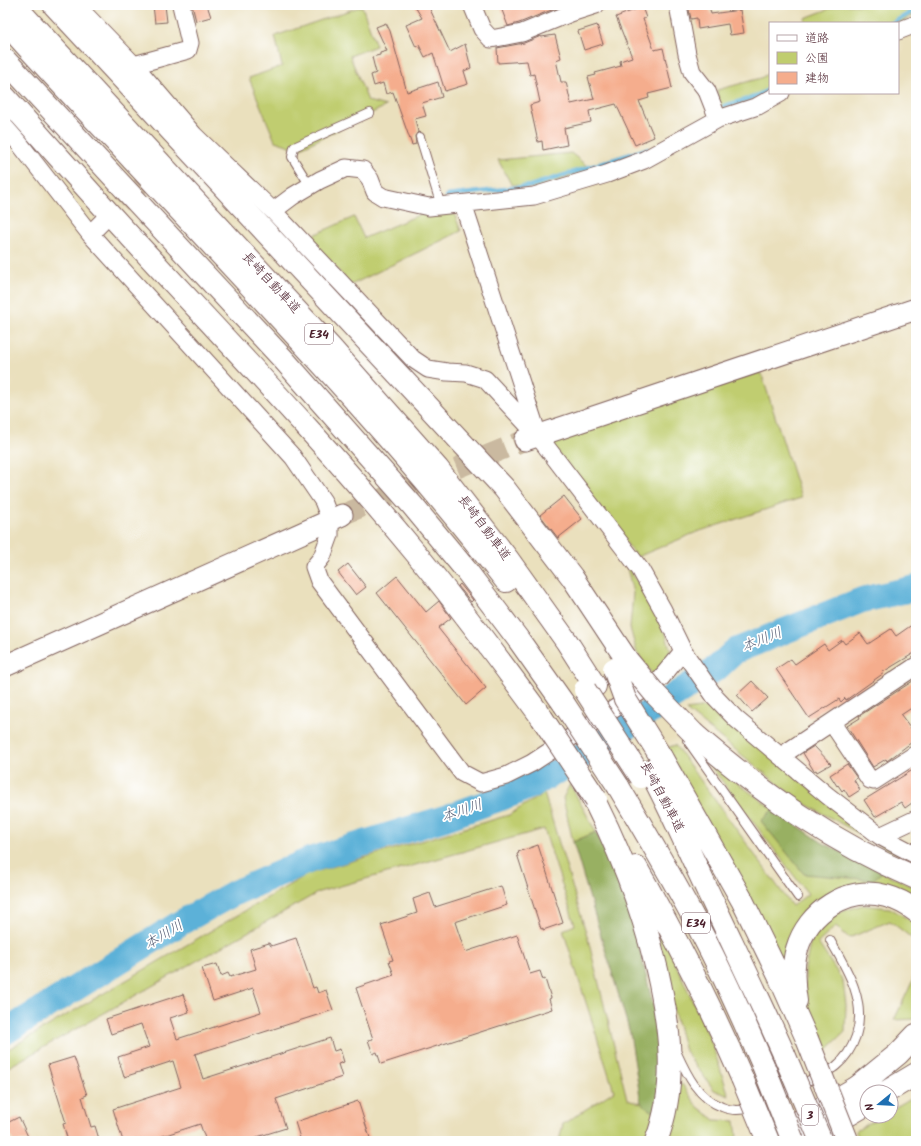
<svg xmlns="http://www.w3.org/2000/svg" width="921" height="1146" font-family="Kalam,'Klee One',sans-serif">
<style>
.green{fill:#c0cd6f;stroke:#85764d}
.forest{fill:#98b062;stroke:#716846}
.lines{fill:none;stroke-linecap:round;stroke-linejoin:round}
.stream{stroke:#5bb1d8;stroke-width:4.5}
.river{stroke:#5bb1d8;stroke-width:26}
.building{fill:#f5ad8d}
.minor-tunnel{stroke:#cab9a0;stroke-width:17;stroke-dasharray:17 8;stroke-linecap:butt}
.tertiary-tunnel{stroke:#cab9a0;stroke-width:21;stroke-dasharray:21 10;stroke-linecap:butt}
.service-casing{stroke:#82635e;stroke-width:10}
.minor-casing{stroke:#82635e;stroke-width:19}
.tertiary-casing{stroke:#82635e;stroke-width:23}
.trunk-casing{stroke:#82635e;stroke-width:24}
.motorway-casing{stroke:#82635e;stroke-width:24}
.service{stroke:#fff;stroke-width:8}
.minor{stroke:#fff;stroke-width:17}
.tertiary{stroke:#fff;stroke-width:21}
.trunk{stroke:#fff;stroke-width:22}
.motorway{stroke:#fff;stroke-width:22}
.motorway-bridge-casing{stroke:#82635e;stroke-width:24;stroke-linecap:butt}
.motorway-bridge{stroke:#fff;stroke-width:22}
.labels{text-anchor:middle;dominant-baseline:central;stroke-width:3.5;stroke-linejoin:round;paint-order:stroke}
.shield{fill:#fff;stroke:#80626b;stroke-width:1}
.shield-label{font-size:12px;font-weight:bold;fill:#4a1f2b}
.street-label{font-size:13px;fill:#4a1f2b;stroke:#fff}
.water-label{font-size:14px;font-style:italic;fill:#515970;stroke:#fff}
</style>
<rect width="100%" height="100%" fill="#fff"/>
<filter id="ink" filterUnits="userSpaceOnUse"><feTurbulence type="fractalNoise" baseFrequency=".025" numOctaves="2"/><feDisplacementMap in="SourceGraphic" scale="8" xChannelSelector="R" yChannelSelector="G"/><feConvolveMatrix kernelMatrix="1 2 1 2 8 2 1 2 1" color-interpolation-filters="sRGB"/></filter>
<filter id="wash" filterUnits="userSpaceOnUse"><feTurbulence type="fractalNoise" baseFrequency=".012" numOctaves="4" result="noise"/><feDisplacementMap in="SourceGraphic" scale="16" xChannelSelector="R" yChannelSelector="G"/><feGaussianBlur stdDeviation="0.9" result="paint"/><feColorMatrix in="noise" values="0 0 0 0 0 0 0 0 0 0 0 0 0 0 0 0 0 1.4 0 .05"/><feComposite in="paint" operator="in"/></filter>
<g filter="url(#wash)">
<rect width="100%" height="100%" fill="#eae0bd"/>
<path class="green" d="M839,5h77v9l-18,10 -93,-1v-5z
M362,6l14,40 -26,10 18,45 18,5 -87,43 -24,-8 -26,-63 33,-12 -7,-30z
M770,72v19l-15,8 -35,14 -3,-23 44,-12z
M571,153l21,17 -58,19 -23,-5 -13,-24z
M423,213h31l7,18 -110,54 -42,-48 45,-20 10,21z
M761,372l40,126 -104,34 -60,25 -89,-117z
M626,564l36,56 9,33 -18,22 -16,-22 -7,-25 3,-35z
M713,706l111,94 85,61 -111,-61 -112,-90z
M675,745l117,161 16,-12 -102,-134 67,49 -11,12 120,51 34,16v12l-27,-11 -47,-2 -27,14 -22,33 -8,33 -118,-219z
M570,784l26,48 -23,10 -10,-44z
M544,793l44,146 39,160 14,4 14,10 -10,28h-86l4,-17 51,-33 -51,-161 12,-5 -31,-96 -225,63 -314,177v-18l303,-177 201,-59z
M862,905l28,3 23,14 3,5v92l-22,1 19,-40v-41l-23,-18 -41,17 -13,-12 -18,17 25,38 3,24 -1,27 -22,21 -18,-53v-32l7,-33 23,-21z
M652,913l58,125 19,58 -15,-6 -29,-39 -13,-47z
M682,1084l16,23 17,13 20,1 2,15 -4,5h-68l12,-54z
M916,1095v46h-57l-3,-10 25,-15h10v-6z"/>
<path class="forest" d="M773,809l50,34 59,29 -9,8 -69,-6 -43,-53z
M596,832l35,81 23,96 8,63 -7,41 -14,-10 -11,-70 -57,-191z"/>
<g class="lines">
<path class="stream" d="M892,23l24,-13
M724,106l28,-8 18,-9
M447,196l83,-10 117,-37"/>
<path class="river" d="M5,1032l177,-110 52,-29 76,-33 135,-42 72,-26 23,-11 25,-14 153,-100 17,-16 127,-51 54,-12"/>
</g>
<g id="blocks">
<path class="building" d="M153,5h12l2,17 -12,1z
M192,5h15l4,12 -15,4z
M414,5h14l22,47 15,-8 6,24 -7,3 4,13 -23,7 -12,-38 -8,4 -6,-12 -3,2 -10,-22 16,-7z
M500,5h64l-45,18 -11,3z
M688,5h21l2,9 29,-4 4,23 -14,2 -2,-11 -30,5 -1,-11 -6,1z
M642,7l4,11 -3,1 11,31 9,-2 9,40 -24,6 1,4 -10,3 15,36 -19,8 -19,-41 -27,7 2,11 -27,6 3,17 -24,5 -1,-9 -4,1 -8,-37 10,-3 -6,-28 -4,1 -3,-14 -29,2 -1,-15 27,-5 17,-7v1l14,-2 6,23 -5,2 5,22h5l5,22 23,-5 -6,-22 8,-2 -1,-2 26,-7 -1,-5 12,-4 -16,-40z
M386,23l4,8 17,61 31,-10 4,15 -20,6 4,13 -11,3 3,13 -3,4 1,8 -4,1 -19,-53 -7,2 -3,-11 -9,3 -3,-11 5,-2 -4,-16 8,-2v-2l7,-2 -11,-24z
M597,25l6,19 -19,6 -6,-19z
M564,496l18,23 -24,19 -18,-23z
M348,564l18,23 -10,8 -18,-23z
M397,576l29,36 13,-11 12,17 -13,10 48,60 -20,17 -89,-112z
M460,584l13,16 -2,2 -13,-16z
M916,622v30l-33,20 1,1 -38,27 -1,-2 -4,4 -2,-3 -30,19 -33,-49 15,-10 4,5 29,-20 4,6 14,-10 3,4 15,-11 8,11 23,-15 5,7z
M916,679v26l-15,10 15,20v4l-29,22 -1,-2 -13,8 -26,-41 13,-8 -1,-2z
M752,681l16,17 -16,14 -15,-17z
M814,746l17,18 -14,8 -1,-2 -2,1 -11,-18z
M847,764l10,14 -3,2 6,10 -11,7 -5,-8 -2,2 -4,-6 -1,1 -7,-11z
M916,768v32l-11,8 -4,-6 -26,15 -11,-17z
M538,845l25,78 -20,7v-2l-2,1 -24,-75 2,-1 -1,-1z
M501,886l6,19 -52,17 10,30 52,-17 13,39 10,-3 3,9 2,-1 6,19 -2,1 3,10 -171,55 -4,-12 -4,2 -5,-14 5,-1 -17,-51 38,-13 -5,-14 4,-1 -12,-35 36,-12 -4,-14 17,-6 5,14z
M296,938l17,50 3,-1 2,6 8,-3 7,20 -138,44 8,25 127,-41 4,13 6,-2 4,13 -6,2 4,13 -66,22 10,29 -29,9 1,4h-52l-6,-17 -53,17h-24l-10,-32 68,-22 -8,-26 -49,16 -6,-20 31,-10 -8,-23 -30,10 -5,-15 77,-25 6,18 -19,6 7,21 84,-27 -8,-24 -40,13 -11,-33 15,-4 4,12 7,-3 2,4 26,-8 -6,-20 19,-6 2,3z
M74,1057l13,38 -5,2 9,30 4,-1 4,13 -7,2h-24l-5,-17 3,-1 -18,-58z
M358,1101l13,40h-70l-6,-19z
M19,1117l11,24h-17l-8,-17z"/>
</g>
</g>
<g filter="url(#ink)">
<use href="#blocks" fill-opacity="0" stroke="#82635e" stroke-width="1"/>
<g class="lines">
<path class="minor-tunnel" d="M103,221l87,-82"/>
<path class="tertiary-tunnel" d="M342,515l183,-75"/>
<g class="service-casing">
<path id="service" d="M420,137l21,69
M310,186l-18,-29 2,-10 76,-34
M687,740l111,157
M677,1053c10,22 21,45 45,54 21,9 42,-4 60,-13 13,-7 26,-13 38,-19 5,-3 12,-5 16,-9 10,-8 16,-18 20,-30 11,-35 -9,-67 -26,-96"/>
</g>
<g class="minor-casing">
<path id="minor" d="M76,5l58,60 60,70 79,76 140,148 15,10 19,3 19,1 19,6 53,57 102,133 23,41 20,41 32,46 21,22 92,77 52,40 36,-17
M472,5l10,24 9,10 31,-6 49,-20 25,-8
M678,5l9,49 5,18 15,19 11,28
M898,31l18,-7
M134,65l54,-15 2,-7 -9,-38
M5,127l14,16 71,91 203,223 30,44 7,18v16l-8,22 -8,10 5,14 143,192 19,10 25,-7 26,-13 129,-85 22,-27
M463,204l74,228
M273,211l20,-15 27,-16 26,-12 17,2 7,9 5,13 8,5 46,10 105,-11 73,-22 37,-14 74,-41 40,-13 23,-13
M90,234l13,-13
M832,723l38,57 4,1 42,-27
M781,756l135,-90
M880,836l36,19"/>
</g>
<g class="tertiary-casing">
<path id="tertiary" d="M525,440l391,-131
M5,666l337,-151"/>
</g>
<g class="trunk-casing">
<path id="trunk" d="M886,1092l30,-18
M766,1141l105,-62
M804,1141l63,-37"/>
</g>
<g class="motorway-casing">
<path id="motorway" d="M14,5l317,343 107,121 69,89 60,84 28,44
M54,5l450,483 68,89 55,83
M5,22c37,42 75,82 113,122 132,143 269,283 388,437
M5,60l279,300 128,145 53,64 53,70 46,65
M5,97c34,38 68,76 102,114 103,113 210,222 307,340 45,54 87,111 128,167
M694,734c69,60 137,108 222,144
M661,757l81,143 37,76 28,63
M650,771c23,42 41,86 62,129 24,51 49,102 72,154
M585,783c33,61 56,120 72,187 13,57 21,115 -1,171
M618,786c29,49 59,99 85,150 22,42 41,85 60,129
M636,867c39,69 75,139 106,211
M796,1001c-3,-17 -4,-35 1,-52 11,-37 50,-64 89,-53 11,3 21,8 30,15
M855,1089l43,-35 18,-19"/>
</g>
<use href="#service" class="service"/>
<use href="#minor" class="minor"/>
<use href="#tertiary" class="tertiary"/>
<use href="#trunk" class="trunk"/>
<use href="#motorway" class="motorway"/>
<g class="motorway-bridge-casing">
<path id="motorway-bridge" d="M627,660l29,35 38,39
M614,669l11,30 36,58
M585,690l56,87
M564,704l54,82
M542,718l54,81
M807,1039l40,101
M784,1054l37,87
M763,1065l30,76
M742,1078l26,63"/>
</g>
<use href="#motorway-bridge" class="motorway-bridge"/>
</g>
</g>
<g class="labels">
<g class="shield">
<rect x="305" y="324" width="28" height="20" rx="3"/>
<rect x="682" y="913" width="28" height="20" rx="3"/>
<rect x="802" y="1105" width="16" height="20" rx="3"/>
</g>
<g class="shield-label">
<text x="319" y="334">E34</text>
<text x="696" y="923">E34</text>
<text x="810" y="1115">3</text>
</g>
<g class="street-label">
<text transform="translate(271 283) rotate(47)">長崎自動車道</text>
<text transform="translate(484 528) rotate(53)">長崎自動車道</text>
<text transform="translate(662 797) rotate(62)">長崎自動車道</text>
</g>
<g class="water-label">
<text transform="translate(762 640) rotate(-22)">本川川</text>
<text transform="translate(462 811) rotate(-19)">本川川</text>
<text transform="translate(164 935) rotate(-31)">本川川</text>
</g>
</g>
<rect width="921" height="1146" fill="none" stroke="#fff" stroke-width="20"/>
<rect x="769" y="22" width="130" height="72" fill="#ffffff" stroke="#b7a5aa"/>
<rect x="777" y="35" width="20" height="6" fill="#ffffff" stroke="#b7a5aa"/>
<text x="805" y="42" font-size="12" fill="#4a1f2b">道路</text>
<rect x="777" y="52" width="20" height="12" fill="#c0cd6f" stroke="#b7a5aa"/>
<text x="805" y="62" font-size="12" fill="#4a1f2b">公園</text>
<rect x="777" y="72" width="20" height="12" fill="#f5ad8d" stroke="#b7a5aa"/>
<text x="805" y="82" font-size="12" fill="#4a1f2b">建物</text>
<g transform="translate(879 1104) rotate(252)"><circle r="19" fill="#ffffff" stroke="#b7a5aa"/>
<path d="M0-3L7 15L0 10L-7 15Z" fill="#1f6fb2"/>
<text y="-6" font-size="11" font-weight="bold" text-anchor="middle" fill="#4a1f2b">N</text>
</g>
</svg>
